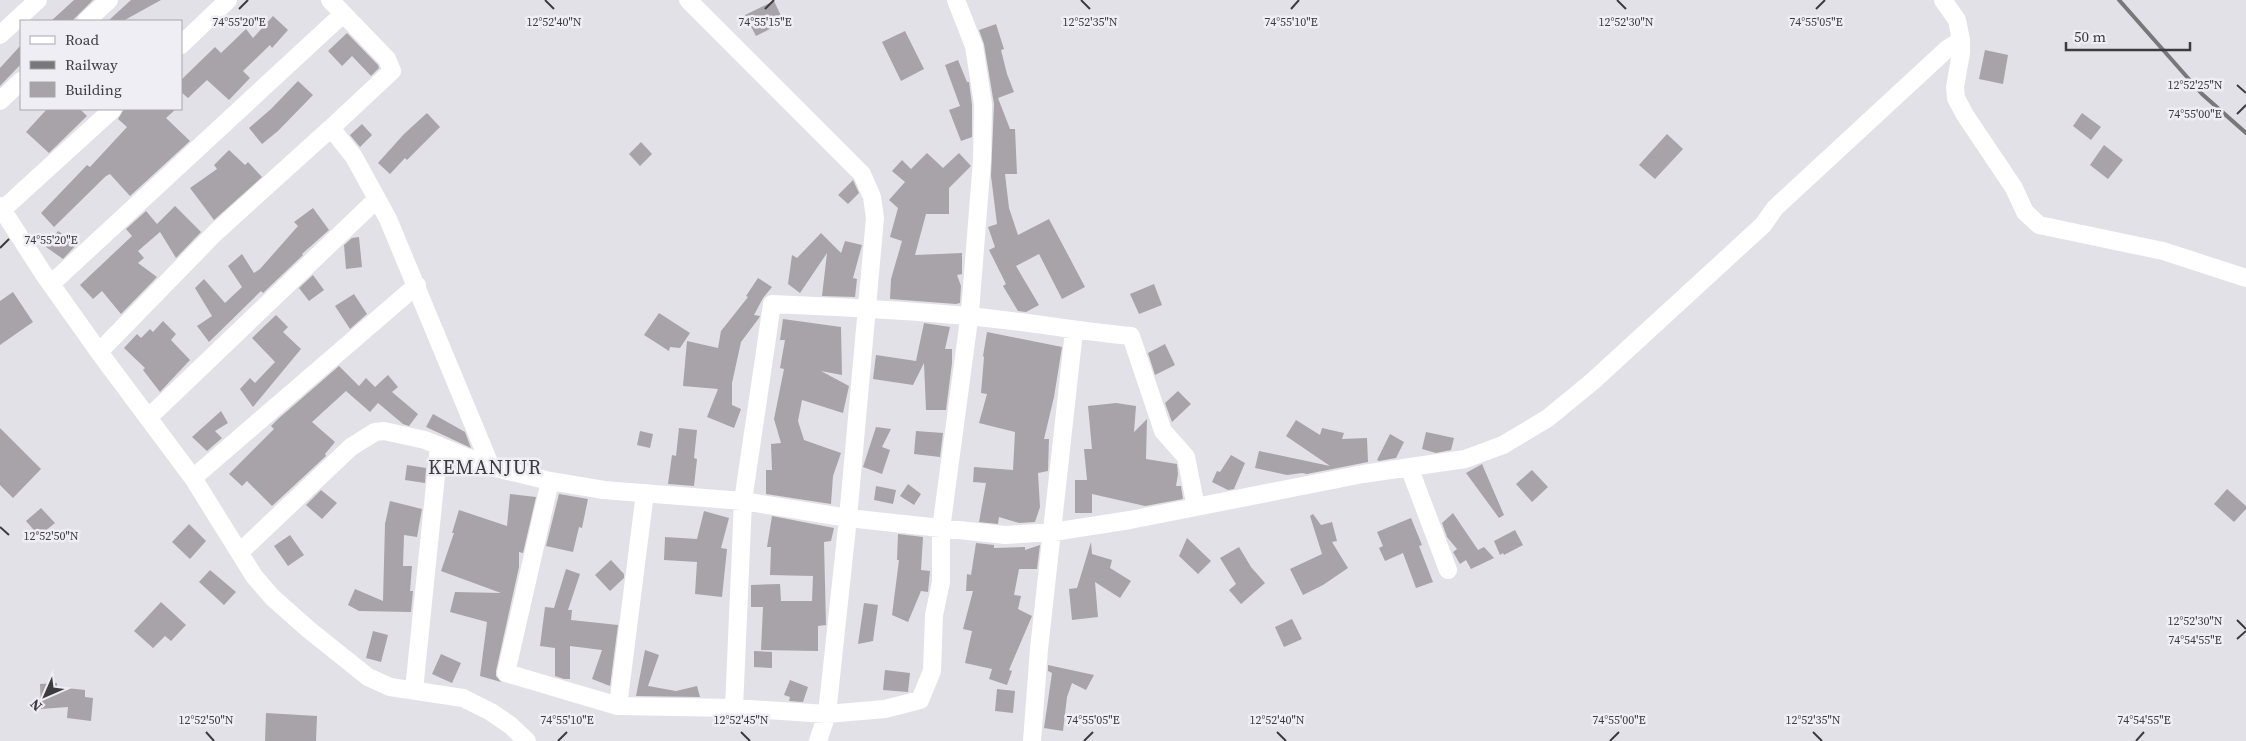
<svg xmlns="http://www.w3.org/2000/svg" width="2246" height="741" font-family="'Source Serif 4',serif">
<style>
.building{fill:#a8a3a8}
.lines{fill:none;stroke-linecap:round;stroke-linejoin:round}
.minor{stroke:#fff;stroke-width:18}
.rail{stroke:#78787b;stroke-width:4}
.ticks{fill:none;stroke:#3c3c3e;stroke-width:2}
.labels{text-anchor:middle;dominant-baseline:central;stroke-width:5;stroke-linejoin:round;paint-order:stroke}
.quarter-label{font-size:20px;letter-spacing:1px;fill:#3c3c3e;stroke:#efeef5}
.ticks-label{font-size:12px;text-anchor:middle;fill:#3c3c3e;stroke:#efeef5;stroke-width:5;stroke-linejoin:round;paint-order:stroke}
</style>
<rect width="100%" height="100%" fill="#e2e1e7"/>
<path class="building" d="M74,0h19l-21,21h-21z
M131,0h30l-38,21h-15z
M774,1l10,21 -28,14 -11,-21z
M273,16l15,14 -16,18 -2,-3 -27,26 7,7 -21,22 -22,-20 -19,18 -7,-6v-12l34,-33 6,6 25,-24 7,9z
M996,24l8,25 -3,1 6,24 7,18 -16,6 12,31h5l2,45h-12l4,34 9,27 31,-16 36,68 -23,12 -23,-45 -23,12 23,39 -13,7 -8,-1 -15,-25 3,-2 -17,-34 6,-3 -7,-20 9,-3 -6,-48 3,-72 -10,-60 -5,-14z
M905,31l19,38 -23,12 -19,-39z
M347,33l31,32 1,3 -8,8 -19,-20 -10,10 -14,-15z
M21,45v19l-21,22v-18z
M1985,50l23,5 -5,29 -24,-5z
M958,60l9,22h2l3,23v32l-11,4 -12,-31 11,-4 -15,-41z
M298,81l15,14 -35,36 -16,13 -13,-16 22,-19z
M47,109h33l7,7 -38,37 -23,-21z
M124,109h52l-10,9 24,23 -60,55 -20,-22 -4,2 -52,51 -13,-14 46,-48 3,2 37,-40 -9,-8z
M427,113l13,14 -33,33 -2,-2 -15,16 -12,-11 26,-29z
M2082,113l19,14 -10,13 -18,-14z
M362,124l10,11 -12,12 -10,-12z
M1667,134l16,15 -28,30 -16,-14z
M641,142l11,12 -12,12 -11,-12z
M2104,145l19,15 -15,19 -18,-14z
M229,150l16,15 3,-3 14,15 -48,43 -24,-32 27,-19 -3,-4z
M927,153l16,15 16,-15 12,13 -22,22v26h-23l-11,41 47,-2v21l-5,1 4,11 -1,17 -4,1 -66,-5 1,-20 11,-38 -12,-4 8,-29 -9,-8 16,-18 -13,-11 10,-11 9,9z
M853,180l6,13 -11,11 -10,-9z
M175,206l26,26 -25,26 -16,-26 -22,19 6,7 -6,5 19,14 -36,37 -19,-23 -9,8 -13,-14 52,-49 -6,-7 20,-18 11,13z
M313,208l16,22 -27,24 1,1 -40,38 -2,-2 -52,51 -12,-16 15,-10 -17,-28 9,-9 21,24 17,-16 -14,-21 14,-12 12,19 6,-4 38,-43 -4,-4z
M58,231l19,13 -14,15 -17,-12z
M821,233l20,20 4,-12 17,4 -9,33 4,1 -2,18 -33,-1 5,-43 -27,40 -12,-9 4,-29 5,3z
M359,237l3,30 -16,2 -2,-24 8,-7z
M313,275l11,15 -15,11 -10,-13z
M758,278l14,9 -9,11 -9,17 6,1 -1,2 -18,24 -9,41v22l9,4 -7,19 -27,-11 11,-28 -35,-3 4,-45 31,7 3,-17 27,-34 -2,-1z
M1154,284l8,21 -23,9 -9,-20z
M13,292l20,30 -33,23v-44z
M354,294l13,20 -17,15 -15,-23z
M659,313l31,20 -10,15 -10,-1 -1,4 -25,-16z
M276,315l12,12 -5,5 18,17 -48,58 -13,-18 10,-11 5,5 20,-21 -23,-24z
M783,319l58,8 1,48 -21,-4 28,15 -6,27 -41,-13 -4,21 6,19 37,13 -8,23 -2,28 -65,-10v-24h6l-1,-26 10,-1 -7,-24 10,-50 -4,-1 5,-28h-5z
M163,321l13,13 -5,6 19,20 -30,32 -17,-22 2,-2 -21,-20 13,-14 4,4 9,-9 3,3z
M924,323l26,4 -5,22h7v14l-6,47h-20l-2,-47 -11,22 -40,-6 3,-24 40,6z
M987,332l75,15 -8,50 -10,42h5l-1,32 -10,2 2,34 -5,15 -16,1 -20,-6 -1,7 -19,-2 7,-39 -13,-1 1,-15 39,3 2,-38 -36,-9 8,-29 -6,-1 3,-36 -1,-1z
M1165,344l10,21 -20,10 -7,-22z
M339,366l20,20 7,-8 9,9 13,-12 10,12 -6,5 26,22 -9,12 -6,-2 -25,-21 -8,9 -24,-21 -34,31 23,20 -10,12 1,2 -54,50 -25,-25 -5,5 -13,-12 45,-45 -3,-3 7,-7z
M1178,391l13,13 -19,18 -7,-19z
M1116,403l20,3 -2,26 13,-13 -1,40 31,5 1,10 -2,12h5l2,13 -38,7 -53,-12v19h-17v-33h12l-3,-31h8l-4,-43z
M221,411l7,12 -13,8 7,7 -15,13 -15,-14z
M433,414l32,18 6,16 -45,-21z
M1296,420l24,15 2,-7 22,5 -2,6 25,-1 1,24 -61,12 -5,-1 -15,2 -32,-7 4,-17 71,15 -44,-30z
M876,427l15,2 -9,18 8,3 -8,24 -19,-7z
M0,428l41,41 -28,29 -13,-13z
M679,428l18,2 -3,28 3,1 -3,27 -26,-2 4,-29 4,1z
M640,431l13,3 -3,14 -13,-3z
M916,431l27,2 -3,24 -26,-3z
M1426,432l28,6 -3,12 -15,3 -14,-4z
M1390,434l14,8 -8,16 -17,3 -2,-1z
M1231,455l14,8 -11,26 -6,1 -16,-8 5,-11 3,1z
M1482,464l22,51 -5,3 -33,-45z
M407,465l19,3 -1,15 -20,-3z
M1532,470l16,17 -16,15 -16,-18z
M908,484l13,10 -7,11 -14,-9z
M876,486l20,4 -3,14 -19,-4z
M2227,489l19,17v3l-12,13 -20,-18z
M321,490l16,13 -15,16 -16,-14z
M510,494l26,3 -13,56 -4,-1v15l-23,104v5l5,6 -21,-6 7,-54 -37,-10 5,-20 46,1 -60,-22 13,-38h-2l7,-23 48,16z
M559,494l29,5 -6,29 -3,-1 -6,25 -27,-6z
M390,501l32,8 -5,28 -13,-2 -1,31h9l-2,25h3l-2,21 -52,-1 -11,-6 7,-16 28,12 2,-77z
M41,508l14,15 -16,13 -13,-15z
M704,511l25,7 -8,30 6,1 -5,48 -27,-3 2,-32 -33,-2 1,-23 32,2z
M1453,513l25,37 6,-3 10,11 -23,11 -5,-9 -6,4 -7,-12 4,-3 -10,-12 -5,-14z
M1313,514l8,11 11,-3 5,19 -5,1 16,26 -25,17 -20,10 -13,-26 32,-15 -12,-38z
M772,516l62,12 -3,13 -7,1 2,83 -8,1v25l-57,-1 2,-43h-12v-22l29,-1 1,17h31l1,-25 -43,-1 1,-28h-4z
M1411,518l11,27 -3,1 14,36 -17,6 -13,-35 -18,8 -6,-13 4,-2 -6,-14z
M189,524l17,17 -16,18 -18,-17z
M1515,530l8,15 -19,10 -1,-2 -3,2 -6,-14z
M898,534l25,3 -2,33 9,1 -2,21 -7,-1 -13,31 -16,-7 7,-55h-2z
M290,535l14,20 -16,11 -14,-20z
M1187,538l24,23 -13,13 -19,-18z
M1091,542l1,12 20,6 -2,8 21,13 -11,17 -25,-16 3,35 -26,3 -3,-31 8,-1z
M976,543l18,2v3l31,-1v3l15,-5 -3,24h-18l-5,26 7,1 -3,13 14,7 -23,54 3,1 -5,14 -18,-6 3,-10 -27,-6 7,-32 -9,-2 10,-38h-7l1,-17 4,1z
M1239,547l12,20 14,16 -24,21 -12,-14 7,-6 -16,-26z
M611,560l13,14v4l-14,13 -15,-16z
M566,569l14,5 -12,36h4l-1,10 47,5 -8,61 -18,-7 10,-29 -32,-4v33h-6l-9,-3v-28l-15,-2 5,-39 9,1z
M210,570l26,22 -12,13 -25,-23z
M161,602l25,23 -15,16 -6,-5 -12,12 -19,-17z
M864,603l14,2 -5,36 -15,3z
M1292,619l10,20 -18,8 -9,-20z
M373,631l15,4 -7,27 -15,-4z
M645,650l14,5 -11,31 28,5 21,-5 3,11 -64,-1z
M754,651l18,1v16l-18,-1z
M441,654l20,9 -9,20 -20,-9z
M1048,665l46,10 -8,15 -14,-7 -5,14 -4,34 -19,-3 8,-55 -4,-2z
M885,670l25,3 -2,19 -25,-2z
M790,680l18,7 -5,15 -14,-1 1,-4 -6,-2z
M57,683v4l28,3v7l8,1 -2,23 -24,-3 1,-11 -27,2 -1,-25z
M997,689l18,2 -2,22 -18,-2z
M266,713l51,3 -1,25h-51z"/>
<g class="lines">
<path class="minor" d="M330,0l57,59 5,12 -61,57 23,29 34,62 103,248
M688,0l174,174 10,23 3,21 -27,300 -21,196 -9,27
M1943,0l14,20 4,20
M86,21l23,-21
M0,35l38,-35
M181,45l47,-45
M0,101l21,-20
M0,206l43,67 56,79 94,126 61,98 18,21 36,32 60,48 22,10 73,11 28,14 19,13 17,16
M2,210l111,-101
M51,284l292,-270
M99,352l116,-119 116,-105
M148,418l229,-219
M1409,467l39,103
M193,478l224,-193
M550,481l-44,192 112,33 116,2 93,6 58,-5 35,-9 12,-29 2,-56 7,-33v-53l29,-217 12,-152 1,-56 -9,-58 -18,-46
M240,552l111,-105 24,-15 9,-1 41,9 66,27 59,14 54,9 139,11 105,17 157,17 48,-3 77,-12 233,-46 102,-15 38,-14 45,-27 45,-37 170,-156 12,-17 172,-159 14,-9v13l-6,34 1,11 9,17 49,73 11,24 14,13 124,26 83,27
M414,690l25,-244
M618,706l27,-213
M734,708l9,-207 29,-197c68,3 136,6 205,13 51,5 102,14 154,19l32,95 23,26 10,50
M1032,741l7,-92 35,-318"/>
<path class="rail" d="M2119,0l83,94 44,39"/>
</g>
<path class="ticks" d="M545,0l9,9M1081,0l9,9M1617,0l9,9M239,9l9,-9M765,9l9,-9M1291,9l8,-9M1816,9l9,-9M2237,85l9,8M2237,114l9,-9M0,248l9,-9M0,527l9,8M2237,620l9,9M2237,639l9,-8M206,732l8,9M741,732l9,9M1277,732l9,9M1813,732l9,9M558,741l9,-9M1084,741l9,-9M1610,741l9,-9M2136,741l8,-9"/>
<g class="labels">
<g class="quarter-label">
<text x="485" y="467">KEMANJUR</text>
</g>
</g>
<g class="ticks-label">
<text x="239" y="26">74°55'20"E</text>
<text x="554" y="26">12°52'40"N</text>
<text x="1090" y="26">12°52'35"N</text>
<text x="1291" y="26">74°55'10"E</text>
<text x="1626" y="26">12°52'30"N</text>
<text x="1816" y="26">74°55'05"E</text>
<text x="765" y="26">74°55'15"E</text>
<text x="2195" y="89">12°52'25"N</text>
<text x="2195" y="118">74°55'00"E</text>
<text x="51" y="244">74°55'20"E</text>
<text x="51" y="540">12°52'50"N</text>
<text x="2195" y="625">12°52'30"N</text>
<text x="2195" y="644">74°54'55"E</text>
<text x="1093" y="724">74°55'05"E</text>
<text x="1619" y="724">74°55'00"E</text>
<text x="206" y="724">12°52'50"N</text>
<text x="567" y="724">74°55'10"E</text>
<text x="741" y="724">12°52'45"N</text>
<text x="1277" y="724">12°52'40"N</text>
<text x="1813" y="724">12°52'35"N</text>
<text x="2144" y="724">74°54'55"E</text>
</g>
<rect x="20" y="20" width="162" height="90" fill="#efeef5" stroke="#a7a7ac"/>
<rect x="30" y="36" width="25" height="8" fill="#ffffff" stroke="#a7a7ac"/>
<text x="65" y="45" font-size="15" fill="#3c3c3e">Road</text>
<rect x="30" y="61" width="25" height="8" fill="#78787b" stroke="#a7a7ac"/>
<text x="65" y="70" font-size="15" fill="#3c3c3e">Railway</text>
<rect x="30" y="82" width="25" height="15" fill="#a8a3a8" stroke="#a7a7ac"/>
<text x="65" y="95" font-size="15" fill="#3c3c3e">Building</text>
<g transform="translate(45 696) rotate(225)" stroke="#efeef5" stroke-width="4" paint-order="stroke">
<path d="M0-4L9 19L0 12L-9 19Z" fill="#3c3c3e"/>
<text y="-8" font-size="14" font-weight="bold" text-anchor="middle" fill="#3c3c3e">N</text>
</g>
<path d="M2066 42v8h124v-8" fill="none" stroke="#3c3c3e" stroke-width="2.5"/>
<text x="2074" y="42" font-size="15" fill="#3c3c3e" stroke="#efeef5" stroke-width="4" paint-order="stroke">50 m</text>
</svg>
